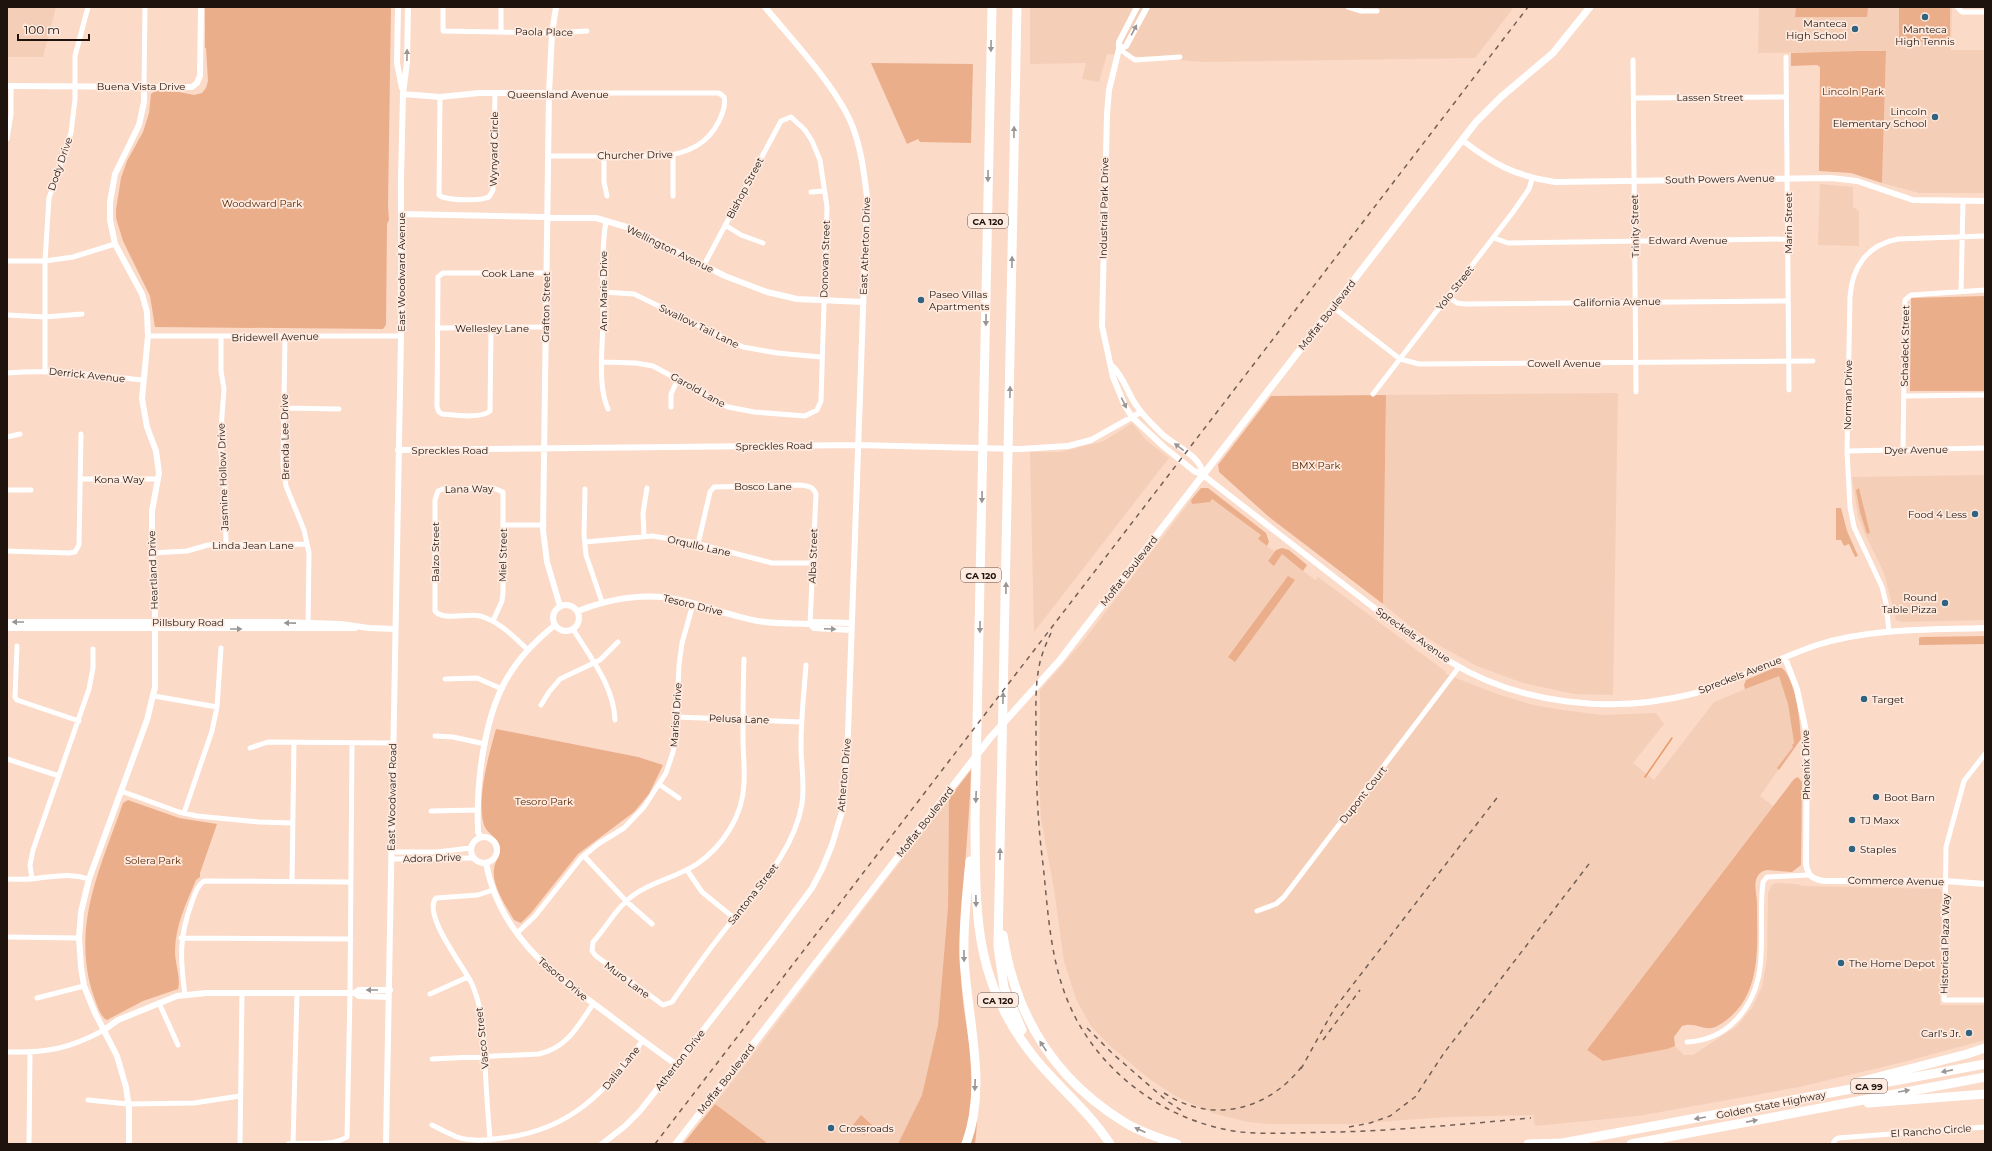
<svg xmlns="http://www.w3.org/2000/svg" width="1992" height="1151" font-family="Montserrat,sans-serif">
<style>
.built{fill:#f5ceb7}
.green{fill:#ebae8b}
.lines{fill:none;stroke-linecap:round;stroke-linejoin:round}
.stream{stroke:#ea9969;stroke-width:1.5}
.minor{stroke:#fff;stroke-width:5}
.tertiary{stroke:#fff;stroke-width:6}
.secondary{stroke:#fff;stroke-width:7}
.motorway{stroke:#fff;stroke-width:9}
.rail{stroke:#735f54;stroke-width:1.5;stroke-dasharray:5 5;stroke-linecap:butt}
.oneway{fill:#9a9592}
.poi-dot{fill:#316381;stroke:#feeadf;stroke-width:1.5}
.labels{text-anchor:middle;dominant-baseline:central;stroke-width:3.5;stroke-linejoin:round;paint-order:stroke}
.shield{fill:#feeadf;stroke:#62544c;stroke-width:1}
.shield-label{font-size:9px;font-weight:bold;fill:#1f140d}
.poi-label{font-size:10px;fill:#1f140d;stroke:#feeadf;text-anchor:start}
.street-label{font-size:10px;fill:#1f140d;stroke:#feeadf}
.park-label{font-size:10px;fill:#572500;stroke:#feeadf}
</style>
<rect width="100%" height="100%" fill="#fbdac8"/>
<path class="built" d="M7,7h49l-13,50h-36z
M1030,7h484l-39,51 -273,4 -95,-8 -8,28 -17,-3 4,-16 -56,1z
M1759,7h193l-1,43h34v143h-66l-37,-10 4,-132 -128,2z
M1820,184l33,3v20l6,4v35l-41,-1z
M1618,393l-5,302 -39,-1 -51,-11 -46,-17 -37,-20 -29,-19 -28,-23 3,-209z
M1132,423l15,18 22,17 -135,174 -4,-180h30l44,-11z
M1985,475v145l-82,2 -7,-2 -12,-47 -19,-39 -7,-18 -6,-39z
M1212,499l50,36 -3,5 16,12 -7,9 6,4 8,-11 33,26 3,-3 127,94 1,3 51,20 36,11 30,5 39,5 54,-2 8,11 -31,39 21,17 60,-78 65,-27 9,29 6,39 -2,2 2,2 -34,49 13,10 -186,244 16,11 72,-15 9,9h9l44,-29 15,-18 10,-21 5,-29 1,-65 4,-8 4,-2 20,1 7,2 137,3 2,3 -2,113h45v35l-82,22 -104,25 -161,29 -103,10 -2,-11 -87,2 -96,7h-80l-22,-2 -33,-8 -40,-18 -27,-18 -39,-33 -18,-19 -15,-27 -12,-38 -10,-72 -13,-70 -2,-36 1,-93 41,-46 110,-144 1,4z
M949,798l-1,109 -10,118 -16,70 -16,34 -8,15h-133l1,-2 -51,-38z"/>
<path class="green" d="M205,7h186l-3,199 1,14 -2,4 -1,101 -3,4 -228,-2 -5,-31 -27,-55 -7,-23v-9l5,-31 6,-17 16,-29 6,-19 2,-19 4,-3 24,1 15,3 8,-2 4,-5 2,-7 -2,-33h-1z
M1796,7h72l-1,10h-72z
M1899,7h51v35l-51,-1z
M1859,51h27l-4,132 -31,-10 -32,-2 1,-104 -3,-2 -26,1v-13z
M871,63l102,1 -2,79 -51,-1 -2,-3 -11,5z
M1985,296v95h-75l1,-93z
M1386,395l-3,209 -114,-87 -50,-45 -1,-7 53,-69z
M1201,488h7l58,45 3,9 -2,4 -9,-7 3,-4 -49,-36 -2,3 -18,2 -1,-4z
M1859,488l11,45 -3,1 -7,-22 -4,-22z
M1836,508h5l6,23 11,25 -3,1 -6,-13 -5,2 -3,-6h-5z
M1282,548l7,2 18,15 -4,6 -21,-17 -8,12 -6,-5 8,-11z
M1288,576l7,4 -60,82 -7,-5z
M1985,636v8l-66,1v-7l2,-1z
M1774,668h8c14,12 18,53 19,71l-22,31 -2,-2 16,-21 -1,-2 2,-2 -6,-39 -9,-28 -34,13 -1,-4 2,-5z
M496,729l142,28 25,8 -14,29 -15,18 -56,42 -47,59 -10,10 -7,-3c-8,-14 -22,-34 -20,-50 0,-8 7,-15 6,-23 -2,-10 -13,-13 -16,-22 -8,-25 5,-71 12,-96z
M971,770c-2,69 -12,137 -10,205 2,57 22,113 14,169h-77l24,-49 16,-70 10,-118 1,-109z
M1798,777l4,5 -1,83 -9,7 -25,-2c-6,1 -9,4 -11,10 -2,7 1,16 1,24 0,44 6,95 -38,121 -13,9 -23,-4 -37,1l-8,11 1,9 -8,3 -64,12 -16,-11 207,-271z
M128,800l51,18 38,6 -17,49v4l-4,3c-10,24 -21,46 -21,72 0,11 6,27 3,37l-35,12 -36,19c-7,-3 -11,-18 -14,-26 -22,-69 8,-127 30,-191z
M715,1104l51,38 -1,2h-82z
M861,1115l11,10 -8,10 -12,-9z"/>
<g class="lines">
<path class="stream" d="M1645,777l27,-39"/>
<path class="minor" d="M443,7v24l109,2 35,-2
M1348,7l13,4h16
M1957,7l5,5h23
M501,31v-24
M1119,49l16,11 45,-3
M1786,57l3,333
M1633,60l3,332
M144,86l1,-79
M440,97l-1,98c7,6 42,6 50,2l4,-7 2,-96
M1634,98l152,-1
M7,139l4,-25v-28
M549,156h109c27,-1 49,-10 61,-35 4,-8 7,-16 5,-24l-5,-4h-170
M604,156v26l3,14
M673,156v40
M811,192l13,-1
M606,221c-5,32 -3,65 -3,97 0,27 -6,67 5,91
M725,225l16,10 22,8
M1494,238l14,5 280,-4
M7,261h38l28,-4 42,-13
M603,292l31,2 109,53 34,6 44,4
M1961,292l2,-91
M1448,297l9,6 8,1 323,-3
M1333,307l67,52 19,5 394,-3
M7,315l38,2 37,-3
M437,328l109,-1
M491,328l-1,83c-9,8 -36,4 -48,3l-3,-2 -2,-5 1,-130 5,-4h103
M148,336h253
M285,336l-2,129 3,21 18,44 5,23 -1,74
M221,337v34l3,18 -4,53 5,48 1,55
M602,362l34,1 17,3 75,41 26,5 51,4 12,-6 4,-9 6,-194 -7,-47 -8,-19 -7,-11 -14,-13 -10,4 -77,144
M45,370v-109l4,-63 22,-65 4,-34v-43l13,-49
M7,373c49,-4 87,2 135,7
M1373,394l140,-182 16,-23 3,-10
M1904,396l81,-1
M671,407v-13l7,-15
M284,408l55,1
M7,437l13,-3
M1903,450l2,-150 6,-5 74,-5
M1847,451l138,-3
M80,479h78
M585,489l-1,46 2,20 16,47
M7,490h24
M504,525h40
M644,537l-1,-24 4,-25
M585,542l67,-6 39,6 81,21h40
M698,544l12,-52 4,-5 86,-2c8,1 13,1 16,9l-6,130
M7,551l62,2 6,-1 4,-7 2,-111
M152,553l35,-2 21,-6 99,-1
M493,621l9,-20 1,-8v-101l-10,-4 -50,1 -5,2 -3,9v111c7,10 33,2 45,5 19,5 34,21 48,34
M573,629c17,28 41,57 42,91
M1889,632l-3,-29 -4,-16 -28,-60 -4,-20 -3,-56 3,-154c2,-30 17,-52 48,-58l87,-3
M17,646l-2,51 2,3 62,21
M744,659c-1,27 -1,53 -1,79 0,15 2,31 1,45 -1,33 -21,63 -47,81 -20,13 -43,17 -62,30 -18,12 -28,33 -42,48l-1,9 4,5 67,49 9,-3c20,-29 41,-58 63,-85 28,-35 59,-68 67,-113 3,-20 -1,-38 -1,-58 0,-27 3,-54 5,-81
M445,679l32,-1 25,11
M154,696l63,11 -5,24 -28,82
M541,705l8,-13 11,-13 40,-19 18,-18
M217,707l4,-59
M677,717l124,5
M435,736l18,1 32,7
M250,748l18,-6 125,1
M1985,754l-21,27 -18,66 -2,153h41
M7,759l52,17
M660,785l19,13
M121,791l58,21 18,4 62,6 34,1
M431,811l46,-1
M391,852h46l34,-4
M584,856l43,46 25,22
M391,859l82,-1
M687,870l15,22 32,26
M7,879c11,0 22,1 32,-1 19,-2 32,-5 50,1
M32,879l-2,-14 3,-15 56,-161 4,-21v-19
M292,882l2,-140
M1257,911l19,-7 8,-7 175,-230
M517,933l18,-17 46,-58 17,-14 26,-16 20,-21 22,-34 7,-21 3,-16 3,-71 3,-22 11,-39
M7,937l72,1
M181,938l170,1
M430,994l38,-17
M185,995c-5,-36 -6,-59 7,-93 3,-8 5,-16 12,-21l146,1
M37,998l47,-12
M159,1003l19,42
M1687,1042c18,-1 35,-8 47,-20 37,-36 25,-82 28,-129l1,-11 4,-5 42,-2
M7,1052c39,1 62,-3 97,-22
M432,1059l107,-5c28,-6 39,-28 54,-50
M88,1100l40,4 66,-1 46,-7
M432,1125c8,4 17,9 25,12 15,5 31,3 46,1 67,-8 102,-45 140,-98
M490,1140c-2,-26 -4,-51 -5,-77 -2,-27 -2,-56 -14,-81 -8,-16 -49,-68 -35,-84l42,-3 15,-5
M29,1144l1,-91
M240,1144l2,-151
M288,1144c18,-2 43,3 59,-7l3,-144 2,-250
M293,1144l4,-151
M1833,1144l2,-4 3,-2 147,-11"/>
<path class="tertiary" d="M398,7l-1,56 5,25
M556,7l-4,26 -3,60 -6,437 4,32 13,44
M1137,7l-18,35v7l-10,41 -2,24 -5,212 11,51 12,29 7,11 32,30 30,24 9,4c48,37 96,75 144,112 33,25 66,52 102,74 71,44 163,53 243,33 43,-12 83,-35 125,-49 54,-17 112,-15 168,-17
M1119,49l7,-3 21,-39
M7,86l185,1 5,-4 3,-7 1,-69
M403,94l37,3 39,-4h70
M1462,140c31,24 53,36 93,42l276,-4 26,3 56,19 72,1
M401,214l195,4 34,10 95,48 42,16 30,7 66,3
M1112,366c12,11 15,26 24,39 7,11 18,21 27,30 13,11 39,22 40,40
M398,450l460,-5 162,4 48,-3 23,-6 50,-28
M553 618a13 13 0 1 1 26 0a13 13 0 1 1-26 0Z
M578,611c36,-14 72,-20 110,-9 23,6 47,15 70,19 17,3 35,2 52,3l4,-2 38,1
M7,622h273l61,2 28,4 26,1
M810,624l4,4 37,2
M7,628h348
M1785,658l12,31 10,47 -1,128c2,12 6,15 18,17h121l40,3
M481,837l-3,-5c-2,-49 6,-123 35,-163 11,-17 26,-31 42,-44
M471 850a13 13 0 1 1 26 0a13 13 0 1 1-26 0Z
M486,863c13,69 61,107 115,146 25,19 50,38 76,56
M355,993l4,-3h31
M104,1030l14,-10 59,-24 29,-3h149l4,3 30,1
M129,1144v-36l-3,-21 -9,-31 -22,-43 -11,-27 -3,-19 -2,-29 2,-26 8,-33 58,-159 8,-33v-86l-3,-37v-53l7,-38 -3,-22 -9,-24 -5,-28 6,-63 -1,-24 -5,-18 -27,-50 -5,-24v-18l5,-28 24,-49 5,-23v-16
M386,1144l15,-808v-157l2,-85 4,-32 1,-55
M602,1144l23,-18 15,-15 135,-173 37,-50 10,-19 10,-24 11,-37 5,-75 19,-536c-3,-25 -6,-49 -15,-72 -16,-39 -60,-85 -87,-118"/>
<path class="secondary" d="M676,1144l314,-406 70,-78 416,-538 25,-25 52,-44 37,-46"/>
<path class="motorway" d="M992,7l-17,813c1,92 -3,160 59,237 24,30 55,54 76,87
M1017,7l-19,939 6,42 18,42
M1003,935c12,80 51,144 121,187 16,10 35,16 53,22
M1855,1083l112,-29 18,-6
M1868,1103l117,-9
M966,1144c22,-59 1,-125 -2,-186 -1,-29 3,-69 6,-97
M1528,1144l34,-1
M1557,1144l428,-80
M1631,1144l354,-67"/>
<path class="rail" d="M1051,633c-5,11 -10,22 -12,34 -4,20 -3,42 -3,62 0,46 1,90 7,135 5,47 7,96 26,140 29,68 98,119 172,128 32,3 66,0 98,0 64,-2 128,-8 192,-14
M1087,1028l26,26 54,47 15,10
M1323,1040l37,-50
M1301,1069l33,-60 166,-215
M1164,1093c49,32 105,17 139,-28
M1349,1127l21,-4 20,-7 25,-19 29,-44 148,-193
M655,1144l873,-1137"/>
</g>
<defs><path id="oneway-solid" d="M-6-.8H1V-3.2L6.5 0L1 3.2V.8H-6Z"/></defs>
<g class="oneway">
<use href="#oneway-solid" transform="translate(1134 30) rotate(-62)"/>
<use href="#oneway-solid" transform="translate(991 46) rotate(91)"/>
<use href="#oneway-solid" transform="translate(407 55) rotate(-89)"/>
<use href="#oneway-solid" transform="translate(1014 132) rotate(-89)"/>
<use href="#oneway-solid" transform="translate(988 176) rotate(91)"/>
<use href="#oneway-solid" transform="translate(1012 262) rotate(-89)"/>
<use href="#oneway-solid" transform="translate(986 320) rotate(91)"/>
<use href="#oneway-solid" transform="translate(1010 392) rotate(-89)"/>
<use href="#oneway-solid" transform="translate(1124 403) rotate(64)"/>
<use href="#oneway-solid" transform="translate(1179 447) rotate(-142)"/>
<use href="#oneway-solid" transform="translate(982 497) rotate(91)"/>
<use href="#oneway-solid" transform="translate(1006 588) rotate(-89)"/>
<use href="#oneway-solid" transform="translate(18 622) rotate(-180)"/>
<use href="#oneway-solid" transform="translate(290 623) rotate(-179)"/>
<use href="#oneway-solid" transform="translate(980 627) rotate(91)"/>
<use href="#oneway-solid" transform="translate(236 629)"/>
<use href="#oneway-solid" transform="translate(830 629) rotate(3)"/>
<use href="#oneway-solid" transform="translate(1003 698) rotate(-89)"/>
<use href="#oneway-solid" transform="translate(976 797) rotate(92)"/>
<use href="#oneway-solid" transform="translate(1000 854) rotate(-89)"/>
<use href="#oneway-solid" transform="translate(976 901) rotate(89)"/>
<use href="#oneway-solid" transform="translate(964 956) rotate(89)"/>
<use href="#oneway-solid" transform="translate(372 990) rotate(-180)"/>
<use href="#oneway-solid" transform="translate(1043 1046) rotate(-124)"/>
<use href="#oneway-solid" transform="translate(1947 1071) rotate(169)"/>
<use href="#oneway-solid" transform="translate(975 1085) rotate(92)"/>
<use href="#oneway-solid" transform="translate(1904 1091) rotate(-10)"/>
<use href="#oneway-solid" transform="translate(1700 1118) rotate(170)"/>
<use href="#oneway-solid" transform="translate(1752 1121) rotate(-11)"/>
<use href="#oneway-solid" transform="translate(1140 1130) rotate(-155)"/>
</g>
<g class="poi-dot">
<circle cx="1925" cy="17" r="4"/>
<circle cx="1855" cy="29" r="4"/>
<circle cx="1935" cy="117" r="4"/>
<circle cx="921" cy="300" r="4"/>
<circle cx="1975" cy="514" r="4"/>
<circle cx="1945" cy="603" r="4"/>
<circle cx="1864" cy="699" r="4"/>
<circle cx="1876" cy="797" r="4"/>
<circle cx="1852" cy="820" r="4"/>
<circle cx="1852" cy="849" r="4"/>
<circle cx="1841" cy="963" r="4"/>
<circle cx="1969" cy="1033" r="4"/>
<circle cx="831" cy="1128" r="4"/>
</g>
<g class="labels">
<g class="shield">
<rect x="968" y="214" width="40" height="14" rx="3"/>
<rect x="961" y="568" width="40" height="14" rx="3"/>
<rect x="978" y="993" width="40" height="14" rx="3"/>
<rect x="1851" y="1079" width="36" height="14" rx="3"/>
</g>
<g class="shield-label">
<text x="988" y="221">CA 120</text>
<text x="981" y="575">CA 120</text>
<text x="998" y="1000">CA 120</text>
<text x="1869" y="1086">CA 99</text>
</g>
<g class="poi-label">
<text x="1847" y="23" text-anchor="end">Manteca<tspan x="1847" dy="12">High School</tspan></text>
<text x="1925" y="29" text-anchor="middle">Manteca<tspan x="1925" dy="12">High Tennis</tspan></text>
<text x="1927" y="111" text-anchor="end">Lincoln<tspan x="1927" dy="12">Elementary School</tspan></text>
<text x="929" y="294">Paseo Villas<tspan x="929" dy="12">Apartments</tspan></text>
<text x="1967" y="514" text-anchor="end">Food 4 Less</text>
<text x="1937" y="597" text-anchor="end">Round<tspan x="1937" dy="12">Table Pizza</tspan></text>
<text x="1872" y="699">Target</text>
<text x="1884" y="797">Boot Barn</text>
<text x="1860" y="820">TJ Maxx</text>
<text x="1860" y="849">Staples</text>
<text x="1849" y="963">The Home Depot</text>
<text x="1961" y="1033" text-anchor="end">Carl's Jr.</text>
<text x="839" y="1128">Crossroads</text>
</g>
<g class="street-label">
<text transform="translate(544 32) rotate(1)">Paola Place</text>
<text x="141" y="86">Buena Vista Drive</text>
<text x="558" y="94">Queensland Avenue</text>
<text x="1710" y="97">Lassen Street</text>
<text transform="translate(494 149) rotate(-89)">Wynyard Circle</text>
<text transform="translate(635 155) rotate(-1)">Churcher Drive</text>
<text transform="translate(60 164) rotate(-71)">Dody Drive</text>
<text transform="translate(1720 179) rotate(-1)">South Powers Avenue</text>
<text transform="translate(745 188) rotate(-62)">Bishop Street</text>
<text transform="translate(1104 208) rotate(-89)">Industrial Park Drive</text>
<text transform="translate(1788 223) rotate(-90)">Marin Street</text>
<text transform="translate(1635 226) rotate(-91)">Trinity Street</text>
<text x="1688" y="240">Edward Avenue</text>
<text transform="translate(865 246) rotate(-88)">East Atherton Drive</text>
<text transform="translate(670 249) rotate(26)">Wellington Avenue</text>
<text transform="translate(825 259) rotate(-88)">Donovan Street</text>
<text transform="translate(401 272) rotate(-90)">East Woodward Avenue</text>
<text x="508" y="273">Cook Lane</text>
<text transform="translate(1455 288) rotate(-52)">Yolo Street</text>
<text transform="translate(603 291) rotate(-90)">Ann Marie Drive</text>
<text transform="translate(1617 302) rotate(-1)">California Avenue</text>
<text transform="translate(546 307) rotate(-89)">Grafton Street</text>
<text transform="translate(1327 315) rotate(-52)">Moffat Boulevard</text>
<text transform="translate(699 326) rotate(26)">Swallow Tail Lane</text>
<text x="492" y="328">Wellesley Lane</text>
<text transform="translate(275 337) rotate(-1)">Bridewell Avenue</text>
<text transform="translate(1905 346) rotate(-89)">Schadeck Street</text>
<text x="1564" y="363">Cowell Avenue</text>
<text transform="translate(87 375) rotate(6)">Derrick Avenue</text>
<text transform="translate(698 390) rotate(29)">Garold Lane</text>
<text transform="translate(1848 395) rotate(-89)">Norman Drive</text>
<text transform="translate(285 437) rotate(-91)">Brenda Lee Drive</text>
<text transform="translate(774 446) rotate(-1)">Spreckles Road</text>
<text x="450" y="450">Spreckles Road</text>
<text transform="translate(1916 450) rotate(-1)">Dyer Avenue</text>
<text transform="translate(223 477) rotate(-92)">Jasmine Hollow Drive</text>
<text x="119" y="479">Kona Way</text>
<text x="763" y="486">Bosco Lane</text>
<text transform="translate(469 489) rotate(-1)">Lana Way</text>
<text x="253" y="545">Linda Jean Lane</text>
<text transform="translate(699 546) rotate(13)">Orqullo Lane</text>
<text transform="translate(435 552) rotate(-90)">Balzo Street</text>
<text transform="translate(503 555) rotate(-89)">Miel Street</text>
<text transform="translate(813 556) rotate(-88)">Alba Street</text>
<text transform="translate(153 570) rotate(-92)">Heartland Drive</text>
<text transform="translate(1129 571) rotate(-52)">Moffat Boulevard</text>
<text transform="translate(693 605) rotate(14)">Tesoro Drive</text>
<text x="188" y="622">Pillsbury Road</text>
<text transform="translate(1413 635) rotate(35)">Spreckels Avenue</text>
<text transform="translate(1740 675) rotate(-21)">Spreckels Avenue</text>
<text transform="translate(676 715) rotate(-86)">Marisol Drive</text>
<text transform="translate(739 719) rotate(2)">Pelusa Lane</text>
<text transform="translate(1806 765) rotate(-91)">Phoenix Drive</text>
<text transform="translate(844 775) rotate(-85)">Atherton Drive</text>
<text transform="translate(1363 795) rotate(-52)">Dupont Court</text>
<text transform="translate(392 797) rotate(-89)">East Woodward Road</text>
<text transform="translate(925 822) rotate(-52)">Moffat Boulevard</text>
<text transform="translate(432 858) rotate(-2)">Adora Drive</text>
<text transform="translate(1896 881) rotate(1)">Commerce Avenue</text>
<text transform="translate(753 894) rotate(-52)">Santona Street</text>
<text transform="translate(1945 944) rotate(-89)">Historical Plaza Way</text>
<text transform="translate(563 979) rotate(40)">Tesoro Drive</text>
<text transform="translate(627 980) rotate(37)">Muro Lane</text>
<text transform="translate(482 1038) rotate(-96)">Vasco Street</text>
<text transform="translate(680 1060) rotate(-52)">Atherton Drive</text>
<text transform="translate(621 1068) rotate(-51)">Dalia Lane</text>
<text transform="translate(726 1079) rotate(-52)">Moffat Boulevard</text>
<text transform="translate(1771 1105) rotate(-11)">Golden State Highway</text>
<text transform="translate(1931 1131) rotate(-4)">El Rancho Circle</text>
</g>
<g class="park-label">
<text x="1853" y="91">Lincoln Park</text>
<text x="262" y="203">Woodward Park</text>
<text x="1316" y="465">BMX Park</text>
<text x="544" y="801">Tesoro Park</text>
<text x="153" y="860">Solera Park</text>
</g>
</g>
<rect width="1992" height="1151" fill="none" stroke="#1f140d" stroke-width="16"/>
<path d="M18 34v6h71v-6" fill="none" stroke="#1f140d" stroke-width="2"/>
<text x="24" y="34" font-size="12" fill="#1f140d" stroke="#feeadf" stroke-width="3" paint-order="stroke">100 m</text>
</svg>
